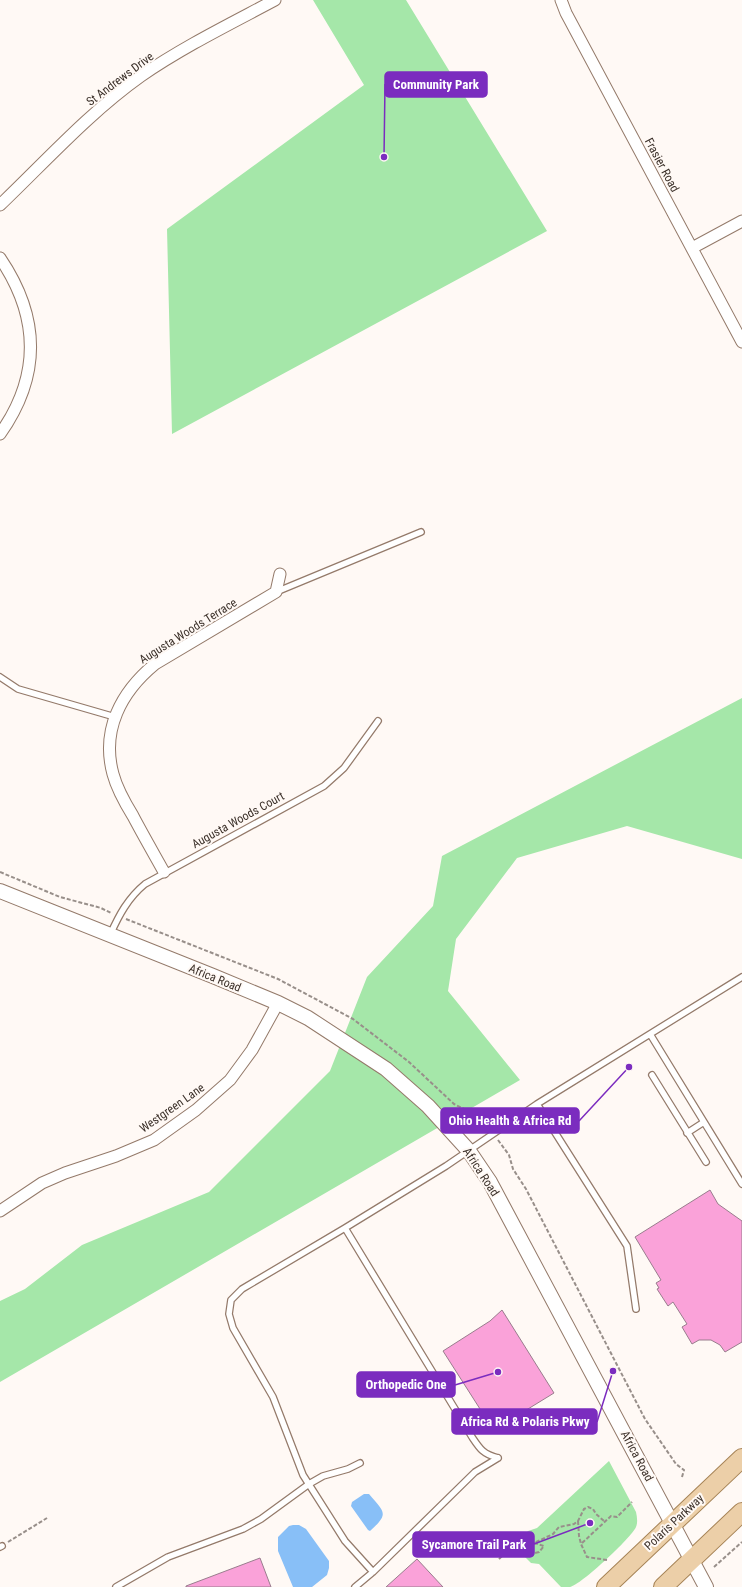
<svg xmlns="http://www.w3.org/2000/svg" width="742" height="1587" font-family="'Roboto Condensed',sans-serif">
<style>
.green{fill:#a5e7a9}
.water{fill:#88bff7}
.building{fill:#faa2d9;stroke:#997d8d}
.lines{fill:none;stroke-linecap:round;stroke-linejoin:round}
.service-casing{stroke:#947a6a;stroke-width:8}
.minor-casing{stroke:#947a6a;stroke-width:13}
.tertiary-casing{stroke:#947a6a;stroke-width:16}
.primary-casing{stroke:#a68356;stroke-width:20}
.path{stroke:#988f8a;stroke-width:2;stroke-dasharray:4 2;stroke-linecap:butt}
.service{stroke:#fff;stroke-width:5.5}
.minor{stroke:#fff;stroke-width:11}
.tertiary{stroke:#fff;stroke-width:14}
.primary{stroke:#eccfa8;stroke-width:18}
.labels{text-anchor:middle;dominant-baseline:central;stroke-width:4;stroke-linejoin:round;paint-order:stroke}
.street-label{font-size:12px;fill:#3b3029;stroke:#fff9f5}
.leader{fill:none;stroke:#7b2cbf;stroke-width:1.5}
.callout-dot{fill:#7b2cbf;stroke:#fff9f5;stroke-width:1.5}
.callout{fill:#7b2cbf;stroke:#7b2cbf;stroke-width:1.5}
.callout-label{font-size:13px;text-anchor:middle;font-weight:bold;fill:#fff}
</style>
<rect width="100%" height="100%" fill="#fff9f5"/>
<path class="green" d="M313,0h93l141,231 -375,203 -5,-205 197,-144z
M742,698v161l-115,-33 -110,32 -61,81 -8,52 72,89 -520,302v-81l25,-12 57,-44 127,-53 121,-121 37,-94 66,-71 9,-50z
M609,1461l27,51c1,5 2,10 0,15 -5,11 -55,58 -66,60 -2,0 -6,0 -9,0l-22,-23 -8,-1 -17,-17 14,-15 9,-3z"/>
<path class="water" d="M364,1494h5c15,18 21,19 1,37l-2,-1 -17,-24 1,-4z
M293,1525h6l7,4 23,32v7l-2,7 -15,12h-19l-15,-36v-14l11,-11z"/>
<path class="building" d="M710,1190l8,14 24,17v121l-17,10 -5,-7 -9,-5h-12l-7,4 -10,-17 5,-3 -14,-22 -5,4 -11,-17 2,-1 -3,-5 5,-3 -26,-43z
M502,1310l52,83 -44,27 -14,14 -53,-83 47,-30z
M260,1558l11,29h-85v-1z
M417,1559l26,28h-57z"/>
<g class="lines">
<g class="service-casing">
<path id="service" d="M276,592l145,-60
M0,677l18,12 97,28
M110,935c9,-20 18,-37 35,-51l179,-98 20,-18 34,-47
M650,1034l92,150
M652,1075l54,87
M537,1104l90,142 9,63
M687,1133l17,-11
M345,1228l127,209c8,12 11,17 26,21
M0,1547l2,-1
M373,1572l-28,-31 -42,-66 -30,-78 -40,-69 -4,-14 2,-14 11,-11 103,-61 101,-62 91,-62 205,-127
M116,1587l52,-30 75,-28 18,-10 48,-35 14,-8 25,-7 12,-6
M355,1587l18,-15 102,-100 23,-14"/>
</g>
<g class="minor-casing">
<path id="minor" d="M561,0l5,13 176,329
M0,205c46,-44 89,-92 141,-129 42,-29 89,-52 134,-76
M692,248l50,-27
M0,258c40,59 41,118 0,176
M164,872c-10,-18 -21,-37 -31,-56 -8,-13 -16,-27 -20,-42 -12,-44 8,-82 42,-110l121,-72 4,-18
M0,1211l42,-28 23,-10 51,-17 38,-16 42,-30 34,-30 22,-30 26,-47"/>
</g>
<g class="tertiary-casing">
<path id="tertiary" d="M0,891l213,85 65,27 30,15 78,51 42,37 41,45 21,31 216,405"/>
</g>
<g class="primary-casing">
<path id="primary" d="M606,1587l136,-129
M663,1587l79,-75"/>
</g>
<path class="path" d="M0,872l60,25 41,11 10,5
M126,919l152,60 75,40 56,43 45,42 26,13 8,10
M498,1140l11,15 4,14 13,20 119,230 31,45 8,6 -2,7
M578,1521l1,15 2,8
M8,1542l39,-24
M499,1559l12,-12 8,8 2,-2 -3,-6 5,-3c4,7 7,11 16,8l5,-6 -10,-3 19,-9 6,-7 15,-3 4,-3 6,-12 4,-2 5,2 3,5 8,7
M607,1560l-20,-3 -6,-13 30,-28 6,1 15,-15
M714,1567l28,-25"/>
<use href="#service" class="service"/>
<use href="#minor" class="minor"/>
<use href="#tertiary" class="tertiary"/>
<use href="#primary" class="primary"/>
</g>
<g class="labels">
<g class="street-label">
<text transform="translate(120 79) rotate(-37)">St Andrews Drive</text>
<text transform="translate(662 165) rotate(62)">Frasier Road</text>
<text transform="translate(188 631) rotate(-32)">Augusta Woods Terrace</text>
<text transform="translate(238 820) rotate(-29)">Augusta Woods Court</text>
<text transform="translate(215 978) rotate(22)">Africa Road</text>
<text transform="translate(172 1108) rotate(-35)">Westgreen Lane</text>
<text transform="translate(481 1172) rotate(57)">Africa Road</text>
<text transform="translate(637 1456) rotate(62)">Africa Road</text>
<text transform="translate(674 1522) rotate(-43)">Polaris Parkway</text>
</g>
</g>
<path class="leader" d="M384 157L385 84M629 1067L579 1121M498 1372L455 1385M613 1371L597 1422M590 1523L534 1544"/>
<g class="callout-dot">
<circle cx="384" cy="157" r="4"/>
<circle cx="629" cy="1067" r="4"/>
<circle cx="498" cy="1372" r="4"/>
<circle cx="613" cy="1371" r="4"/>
<circle cx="590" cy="1523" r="4"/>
</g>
<g class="callout">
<rect x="385" y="72" width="102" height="25" rx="4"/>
<rect x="441" y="1108" width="138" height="25" rx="4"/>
<rect x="357" y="1372" width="98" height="25" rx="4"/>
<rect x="452" y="1409" width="145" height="25" rx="4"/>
<rect x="413" y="1532" width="121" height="25" rx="4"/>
</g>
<g class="callout-label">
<text x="436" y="89">Community Park</text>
<text x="510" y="1125">Ohio Health &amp; Africa Rd</text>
<text x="406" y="1389">Orthopedic One</text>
<text x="525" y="1426">Africa Rd &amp; Polaris Pkwy</text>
<text x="474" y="1549">Sycamore Trail Park</text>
</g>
</svg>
